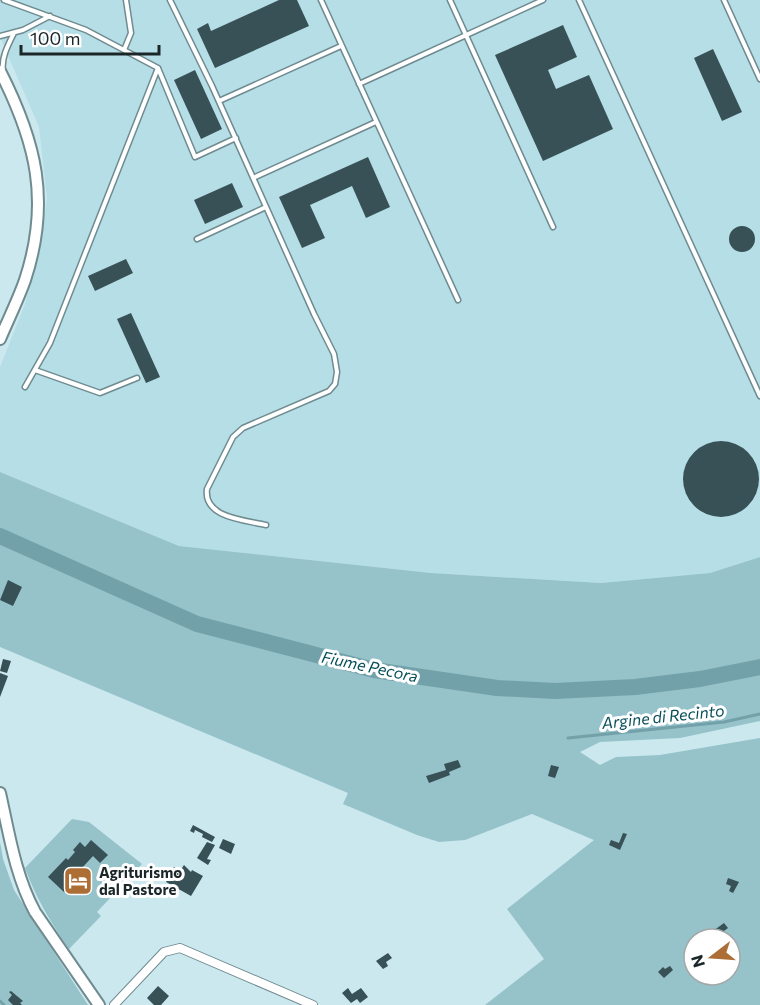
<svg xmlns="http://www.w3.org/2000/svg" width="760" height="1005" font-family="Commissioner,sans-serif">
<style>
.built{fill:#b6dee6}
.green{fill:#96c2ca;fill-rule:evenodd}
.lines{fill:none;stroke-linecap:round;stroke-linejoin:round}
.stream{stroke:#72a1aa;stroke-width:3}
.river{stroke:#72a1aa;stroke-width:16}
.building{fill:#375156}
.lane-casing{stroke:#6f8b90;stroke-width:7}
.street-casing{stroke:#6f8b90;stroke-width:10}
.secondary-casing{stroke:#6f8b90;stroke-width:14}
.lane{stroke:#fff;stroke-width:4}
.street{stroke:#fff;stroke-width:8}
.secondary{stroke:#fff;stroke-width:10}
.labels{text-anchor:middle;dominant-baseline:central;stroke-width:6;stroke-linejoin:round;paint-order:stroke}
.poi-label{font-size:15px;font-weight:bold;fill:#1a2628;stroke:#fff;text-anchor:start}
.water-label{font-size:16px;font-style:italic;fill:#064f59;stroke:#fff}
</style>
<rect width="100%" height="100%" fill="#cae8ee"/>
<path class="built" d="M0,0h760v557l-50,16 -109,10 -170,-10 -252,-27 -179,-74v-105l25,-63 16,-60 6,-46 -8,-71 -39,-90z"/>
<path class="green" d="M0,472l179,74 252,27 170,10 109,-10 50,-16v164l-80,17 -80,4 -20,10 20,13 16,-8 44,-2 100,-17v267h-275l59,-46 -37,-50 87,-69 -62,-26 -67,26 -26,2 -22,-7 -74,-31 5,-11 -348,-146zM694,939h36v36h-36z
M72,819l17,3 53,42 -45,48 4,4 -32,33c-18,-26 -33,-51 -44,-81z
M0,842l3,17 11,31 74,115h-88z"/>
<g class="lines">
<path class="stream" d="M568,738l156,-16 36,-8
M0,1001l4,4"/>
<path class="river" d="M0,536l197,88 177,46 123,18 58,3 80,-4 65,-8 60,-12"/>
</g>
<path class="building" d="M279,0h18l12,26 -94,42 -18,-39 11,-6 3,8z
M563,25l14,32 -29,13 8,19 33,-14 24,54 -70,32 -48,-106z
M713,49l29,63 -20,9 -28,-63z
M195,70l27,59 -21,10 -27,-59z
M368,157l22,50 -24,11 -14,-32 -42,19 15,33 -23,10 -23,-51z
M232,183l11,24 -38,17 -11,-24z
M729 239a13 13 0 1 1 26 0a13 13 0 1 1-26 0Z
M126,259l7,14 -38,18 -7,-15z
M131,313l29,64 -14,6 -29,-64z
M683 479a38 38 0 1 1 76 0a38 38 0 1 1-76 0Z
M8,580l14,7 -9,19 -13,-6z
M3,659l8,2 -4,12 -7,-2z
M0,673l8,3 -8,21z
M458,760l3,7 -12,5 1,3 -21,8 -3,-7 20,-6 -2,-6z
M551,765l8,2 -4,11 -7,-2z
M193,825l22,12 -3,5 -10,-5 1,-3 -8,-4 -1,3 -4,-2z
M623,833l4,1 -7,16 -11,-5 2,-5 8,3z
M223,839l12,5 -4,10 -12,-6z
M91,840l17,15 -8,8 -7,-7 -24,26 2,2 -7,8 -16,-15 18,-19 2,2 7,-8 -2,-2 7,-8 5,5z
M207,842l8,3 -8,14 4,1 -3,5 -11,-7z
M184,865l7,7 1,-2 11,6 -12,20 -25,-14 8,-15 6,4z
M728,878l11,4 -6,11 -4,-2 2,-5 -5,-2z
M724,923l4,5 -15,11h-11z
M388,953l4,5 -6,4 2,4 -5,3 -7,-8z
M670,966l3,4 -9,8 -6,-6 5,-5 2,2z
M158,986l11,10 -8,9h-7l-7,-7z
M348,988l4,6 9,-6 7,9 -8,6 -3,-4 -6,4 -9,-10z
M11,991l12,10 -3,2 2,2h-9l-5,-5 4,-5 -3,-3z"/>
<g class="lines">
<g class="lane-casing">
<path id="lane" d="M4,0l82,30 72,38 37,89 41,-19
M170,0l42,86 102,228 20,40 3,18 -2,12 -6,7 -86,37 -10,9 -26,52c-4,29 38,31 59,36
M321,0l137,300
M450,0l103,227
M579,0l181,396
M724,0l36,79
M0,36l23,-6 27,-14
M124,50l7,-17 -5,-33
M3,71c-2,-13 5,-26 11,-38
M359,84l184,-84
M219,101l122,-55
M253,178l123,-56
M197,239l69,-32
M35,370l65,23 37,-15
M25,387l25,-44 108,-275"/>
</g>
<g class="street-casing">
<path id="street" d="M114,1005l50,-53 16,-4 133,57"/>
</g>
<g class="secondary-casing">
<path id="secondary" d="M0,71c36,71 51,130 25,209 -7,20 -17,40 -25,59
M0,793c9,40 15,82 35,119l64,93"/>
</g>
<use href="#lane" class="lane"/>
<use href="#street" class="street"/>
<use href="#secondary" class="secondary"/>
</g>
<defs>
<g id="hotel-square" transform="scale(1.5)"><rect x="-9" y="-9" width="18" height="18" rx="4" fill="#ad6e35" stroke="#fff"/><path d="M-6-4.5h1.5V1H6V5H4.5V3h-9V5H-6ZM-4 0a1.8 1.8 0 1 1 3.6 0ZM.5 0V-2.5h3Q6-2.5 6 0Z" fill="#fff"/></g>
</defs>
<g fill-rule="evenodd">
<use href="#hotel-square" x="78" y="881"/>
</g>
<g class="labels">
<g class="poi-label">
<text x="99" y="872">Agriturismo<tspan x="99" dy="17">dal Pastore</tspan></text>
</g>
<g class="water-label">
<text transform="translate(370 666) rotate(12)">Fiume Pecora</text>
<text transform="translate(663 716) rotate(-6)">Argine di Recinto</text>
</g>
</g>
<g transform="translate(712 957) rotate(253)"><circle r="28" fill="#ffffff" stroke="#a3a8a9" stroke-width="1.5"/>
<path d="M0-4.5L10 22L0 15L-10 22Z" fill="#ad6e35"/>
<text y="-9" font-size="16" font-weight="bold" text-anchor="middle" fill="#1a2628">N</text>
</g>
<path d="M21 45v9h138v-9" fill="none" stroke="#1a2628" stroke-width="3"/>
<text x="30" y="45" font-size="18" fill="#1a2628" stroke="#ffffff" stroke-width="4.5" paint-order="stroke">100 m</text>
</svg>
